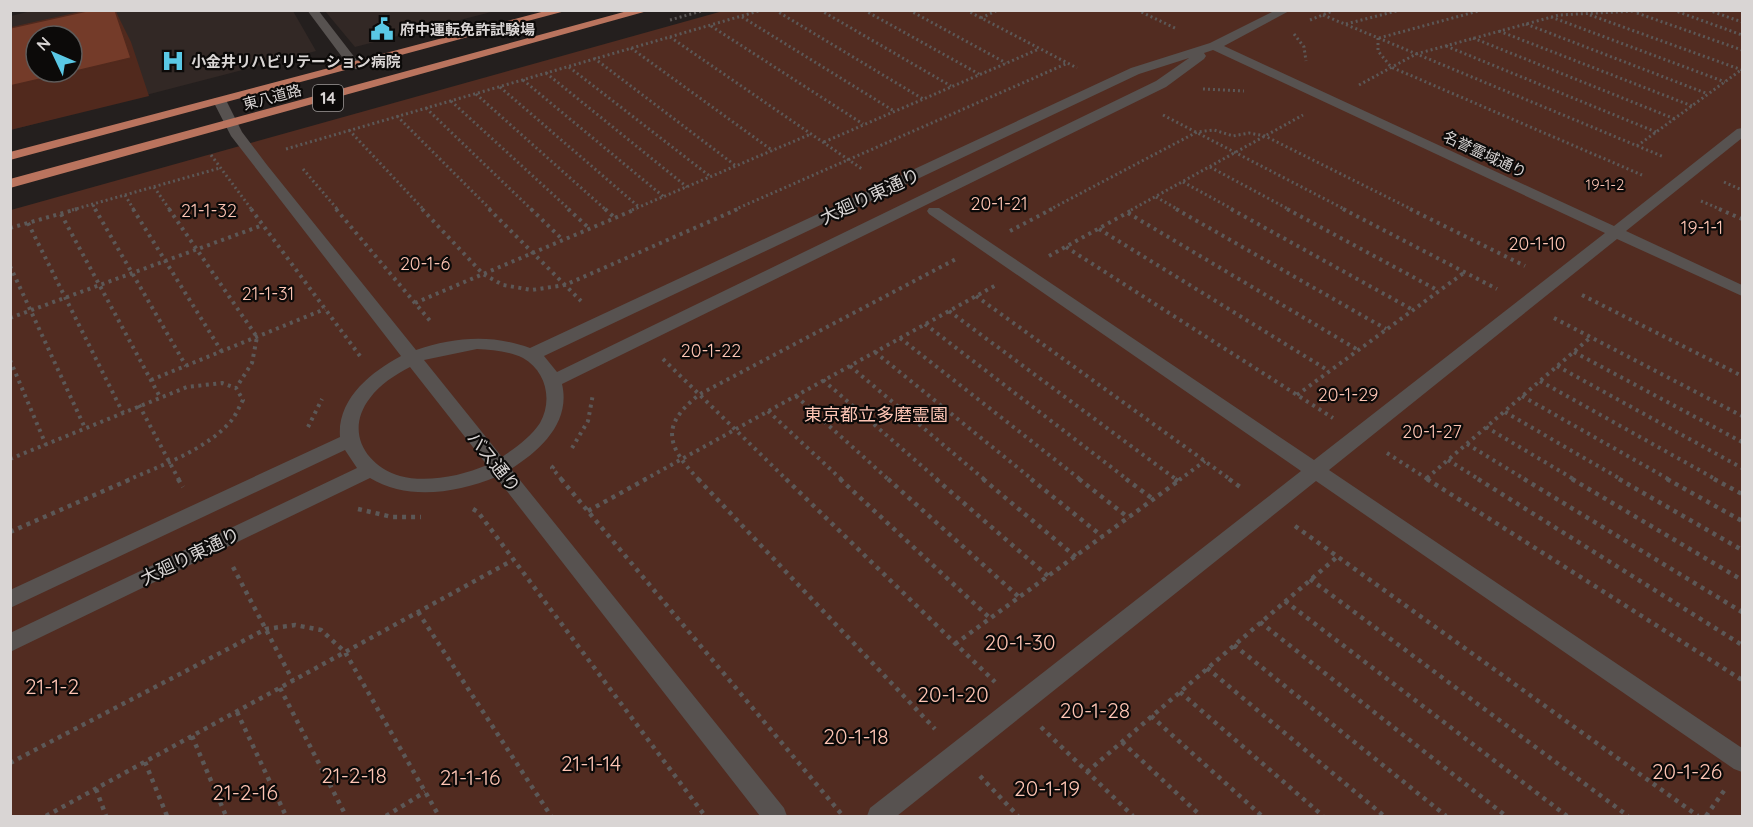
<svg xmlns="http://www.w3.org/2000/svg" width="1753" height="827" font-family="Quicksand,'Noto Sans JP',sans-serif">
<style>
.built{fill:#322825;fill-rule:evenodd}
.green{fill:#522c21}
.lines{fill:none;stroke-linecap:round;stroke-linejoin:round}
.path-far2{stroke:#5c5857;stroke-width:3;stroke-dasharray:2 3;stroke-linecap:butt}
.path-far1{stroke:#5c5857;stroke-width:4;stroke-dasharray:3 4.5;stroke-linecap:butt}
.path{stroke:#5c5857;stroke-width:4.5;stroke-dasharray:4 5;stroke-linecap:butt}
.minor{fill:#575250;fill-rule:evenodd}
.major{fill:#ba745e;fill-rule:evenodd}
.shaded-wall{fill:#51291d}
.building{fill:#743b29;stroke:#51291d;stroke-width:1.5}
.labels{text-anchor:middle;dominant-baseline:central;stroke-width:4.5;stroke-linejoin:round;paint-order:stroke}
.far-poi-label{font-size:15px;font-weight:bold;fill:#d9d5d4;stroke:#0c0a09;text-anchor:start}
.far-street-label{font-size:15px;fill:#d9d5d4;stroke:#0c0a09}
.far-park-label{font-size:15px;fill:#fec5b4;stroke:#0c0a09}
.shield{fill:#0c0a09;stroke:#9c9897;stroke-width:1.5}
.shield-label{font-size:16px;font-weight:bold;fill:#d9d5d4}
.street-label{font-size:18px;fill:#d9d5d4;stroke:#0c0a09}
.park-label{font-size:18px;fill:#fec5b4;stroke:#0c0a09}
.near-park-label{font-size:21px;fill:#fec5b4;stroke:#0c0a09}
</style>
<rect width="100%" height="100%" fill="#241f1e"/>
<path class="built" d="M35,10l258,1 23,40 -305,79v-114zM36,36h36v36h-36z
M325,11h170l-140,36z"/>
<path class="green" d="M723,11h1019v805h-1731v-606z"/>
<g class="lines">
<path class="path-far2" d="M775,10l148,89
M820,10l131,76
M864,10l115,64
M909,10l97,53
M966,10l111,58
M1137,10l40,19
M1673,10l69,25
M1708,10l34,12
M1637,13l105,37
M1323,15l341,142
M1590,15l152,55
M742,17l152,94
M1551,17l174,65
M981,18l17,-8
M670,20l35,-10
M1310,20l25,-10
M1346,24l54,-14
M1526,24l182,70
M711,26l152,98
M1499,31l193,75
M1294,34l10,13 2,14
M670,37l192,132
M1378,38v13l13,16 251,108
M1379,38l103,-28
M1473,38l202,81
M1446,46l210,86
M631,48l142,103
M594,58l142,108
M569,67l142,110
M546,73l141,114
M523,80l141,117
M1359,85l57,-31 143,-39 95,-5
M500,87l139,120
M1203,89l41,2
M476,94l130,116
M451,101l119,109
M426,108l106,102
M1163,115l183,95
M397,116l94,94
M349,130l75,80
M824,142l215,-93
M1637,146l104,-76
M286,149l476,-139
M211,155l41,55
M1210,167l80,43
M303,169l35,41
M1183,182l51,28
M1724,182l18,8
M154,187l16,23
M125,195l9,15
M1156,197l23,13
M1701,201l21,9
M93,205l3,5
M72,210l148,-42
M632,210l179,-76
M734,210l334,-147
M1049,210l148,-78 17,-2 19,6 16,-3 16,3 148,74
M1131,210l172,-95"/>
<path class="path-far1" d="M95,209l91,157
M133,209l89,143
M169,209l88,128 -5,26 -16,25
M251,209l109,147
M336,209l95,113
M422,209l61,65 20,11 29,5 33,-5 173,-76
M489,209l92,92
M531,209l32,31
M568,209l22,20
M605,209l10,9
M1176,209l210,120
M1231,209l182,101
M1287,209l152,82
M1343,209l154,80
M1410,209l115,57
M1719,209l23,10
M1128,213l230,137
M61,214l99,183
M28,223l95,190
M10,228l67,-19
M1099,229l230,142
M1010,231l42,-22
M1066,247l267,171
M1049,256l85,-47
M10,266l75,162
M1582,295l160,81
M976,296l255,184
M415,303l221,-94
M949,311l228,169
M10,318l253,-93
M1554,318l188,98
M925,324l203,156
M900,338l181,142
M875,352l158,128
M1574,352l168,90
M663,359l124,121
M10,360l36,85
M850,366l135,114
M1557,366l185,102
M151,380l174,-71
M823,380l115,100
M1540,381l177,99
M1297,395l168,-123
M796,396l93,84
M1522,396l148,84
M139,405l40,75
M768,411l74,69
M1505,412l117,68
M308,427l14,-28
M1486,427l89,53
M1467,444l59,36
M572,448l16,-27 5,-27
M1387,453l42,27
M10,459l177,-72 35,-4 14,5 7,12c-4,7 -7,15 -12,21 -25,29 -69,44 -103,59
M1448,460l32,20
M554,466l-2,2 10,12
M1427,478l164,-141
M644,480l352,-195
M699,480c-32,-34 -40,-54 1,-86l256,-135
M1179,480l26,-19"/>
<path class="path" d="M178,479l5,8
M561,479l282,337
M698,479l237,250
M786,479l209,203
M840,479l151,140
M888,479l131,118
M936,479l112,97
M983,479l93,78
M1031,479l72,58
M1079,479l50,39
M1126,479l27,20
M1175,479l3,2
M1229,479l14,10
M1427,479l315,201
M1478,479l264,166
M1524,479l218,133
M1572,479l170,101
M1619,479l123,71
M1667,479l75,42
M1714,479l28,15
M358,509l34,8h29
M473,509l5,3 227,304
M588,511l58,-32
M1295,526l403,290
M10,532l121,-53
M233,567l60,114
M1310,579l318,237
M1285,601l282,215
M418,612l133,204
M1260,622l246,194
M955,644l226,-165
M1234,645l212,171
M1207,668l177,148
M280,688l66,128
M1180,692l143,124
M237,712l49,104
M1151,716l111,100
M1041,727l92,89
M192,736l34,80
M1122,742l79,74
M145,762l22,54
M10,763l256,-134 29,-4 26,5 24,22 94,164
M1087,772l250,-215
M980,776l38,40
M96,789l10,27
M46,816l467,-256
M386,816l39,-24
M1706,816l20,-28"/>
<path class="minor" d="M307,10h11l41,53 2,3 -2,3h-8z
M1276,10h15l-67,36 390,180 123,-97 5,-1v10l-116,93 116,54v11l-125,-57 -288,231 413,278v24l-8,-3 -418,-288 -419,335h-30l3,-8 431,-337 -372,-257 -2,-3 2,-3h10l375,252 291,-227 -392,-183 -9,3 2,3 -2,3 -38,28 -604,297c9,38 -21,66 -51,85l273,339 3,8h-27l-264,-339c-40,16 -88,24 -126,1l-360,174v-19l347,-165 -12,-18 -335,158v-18l330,-153c-3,-38 31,-65 61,-81l-170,-220 -18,-35 2,-3h10l17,34 25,33 149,185c38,-13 76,-16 114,-2l601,-280 79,-25zM1189,58l-33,23 -599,291 -13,-16 595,-282zM477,349c15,1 32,2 46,9 23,13 30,42 17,65 -9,14 -25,25 -38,34l-78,-97zM410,367l77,98c-25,11 -61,18 -87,11 -36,-11 -55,-46 -30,-78 10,-14 25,-23 40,-31z"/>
<path class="major" d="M549,10h20l-559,150v-8z
M631,10h20l-641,178v-9z"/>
</g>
<path class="shaded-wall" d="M115,10l16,32 18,54 -139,34v-44z"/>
<path class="building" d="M91,10h24l16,48 -59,14v-36h-36v36h35l-61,14v-58z"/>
<defs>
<g id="civic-bare" transform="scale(1.8)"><path d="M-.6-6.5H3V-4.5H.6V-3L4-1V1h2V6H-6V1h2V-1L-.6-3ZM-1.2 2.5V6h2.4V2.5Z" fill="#5ac8e5" stroke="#0c0a09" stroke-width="2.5" paint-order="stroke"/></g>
<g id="hospital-bare" transform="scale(1.8)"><path d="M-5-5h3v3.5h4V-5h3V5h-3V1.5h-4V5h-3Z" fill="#5ac8e5" stroke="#0c0a09" stroke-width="2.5" paint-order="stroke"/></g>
</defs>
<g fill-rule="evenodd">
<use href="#civic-bare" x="382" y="29"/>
<use href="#hospital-bare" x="173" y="61"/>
</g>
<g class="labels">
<g class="far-poi-label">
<text x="400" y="29">府中運転免許試験場</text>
<text x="191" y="61">小金井リハビリテーション病院</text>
</g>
<g class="far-street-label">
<text transform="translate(272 97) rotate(-15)">東八道路</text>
<text transform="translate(1485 154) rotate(25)">名誉霊域通り</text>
</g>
<g class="far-park-label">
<text x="1605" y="184">19-1-2</text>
</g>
<rect class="shield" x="313" y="85" width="30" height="26" rx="4.5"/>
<g class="shield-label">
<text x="328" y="98">14</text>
</g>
<g class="street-label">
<text transform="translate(870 196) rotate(-25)">大廻り東通り</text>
<text transform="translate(494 462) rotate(51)">バス通り</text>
<text transform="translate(190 556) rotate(-26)">大廻り東通り</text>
</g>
<g class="park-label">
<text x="999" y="203">20-1-21</text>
<text x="209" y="210">21-1-32</text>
<text x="1702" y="227">19-1-1</text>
<text x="1537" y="243">20-1-10</text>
<text x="425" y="263">20-1-6</text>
<text x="268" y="293">21-1-31</text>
<text x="711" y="350">20-1-22</text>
<text x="1348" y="394">20-1-29</text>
<text x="876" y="414">東京都立多磨霊園</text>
<text x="1432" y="431">20-1-27</text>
</g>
<g class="near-park-label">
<text x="1020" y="642">20-1-30</text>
<text x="52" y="686">21-1-2</text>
<text x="953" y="694">20-1-20</text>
<text x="1095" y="710">20-1-28</text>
<text x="856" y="736">20-1-18</text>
<text x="591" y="763">21-1-14</text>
<text x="1687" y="771">20-1-26</text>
<text x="354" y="775">21-2-18</text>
<text x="470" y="777">21-1-16</text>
<text x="1047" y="788">20-1-19</text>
<text x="245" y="792">21-2-16</text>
</g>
</g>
<rect width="1753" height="827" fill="none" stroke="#d9d5d4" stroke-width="24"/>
<g transform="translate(54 54) rotate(314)"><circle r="28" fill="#0c0a09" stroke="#5e5b5a" stroke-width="1.5"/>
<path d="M0-4.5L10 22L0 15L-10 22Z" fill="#5ac8e5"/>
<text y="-9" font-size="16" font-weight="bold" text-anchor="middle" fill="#d9d5d4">N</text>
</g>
</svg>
